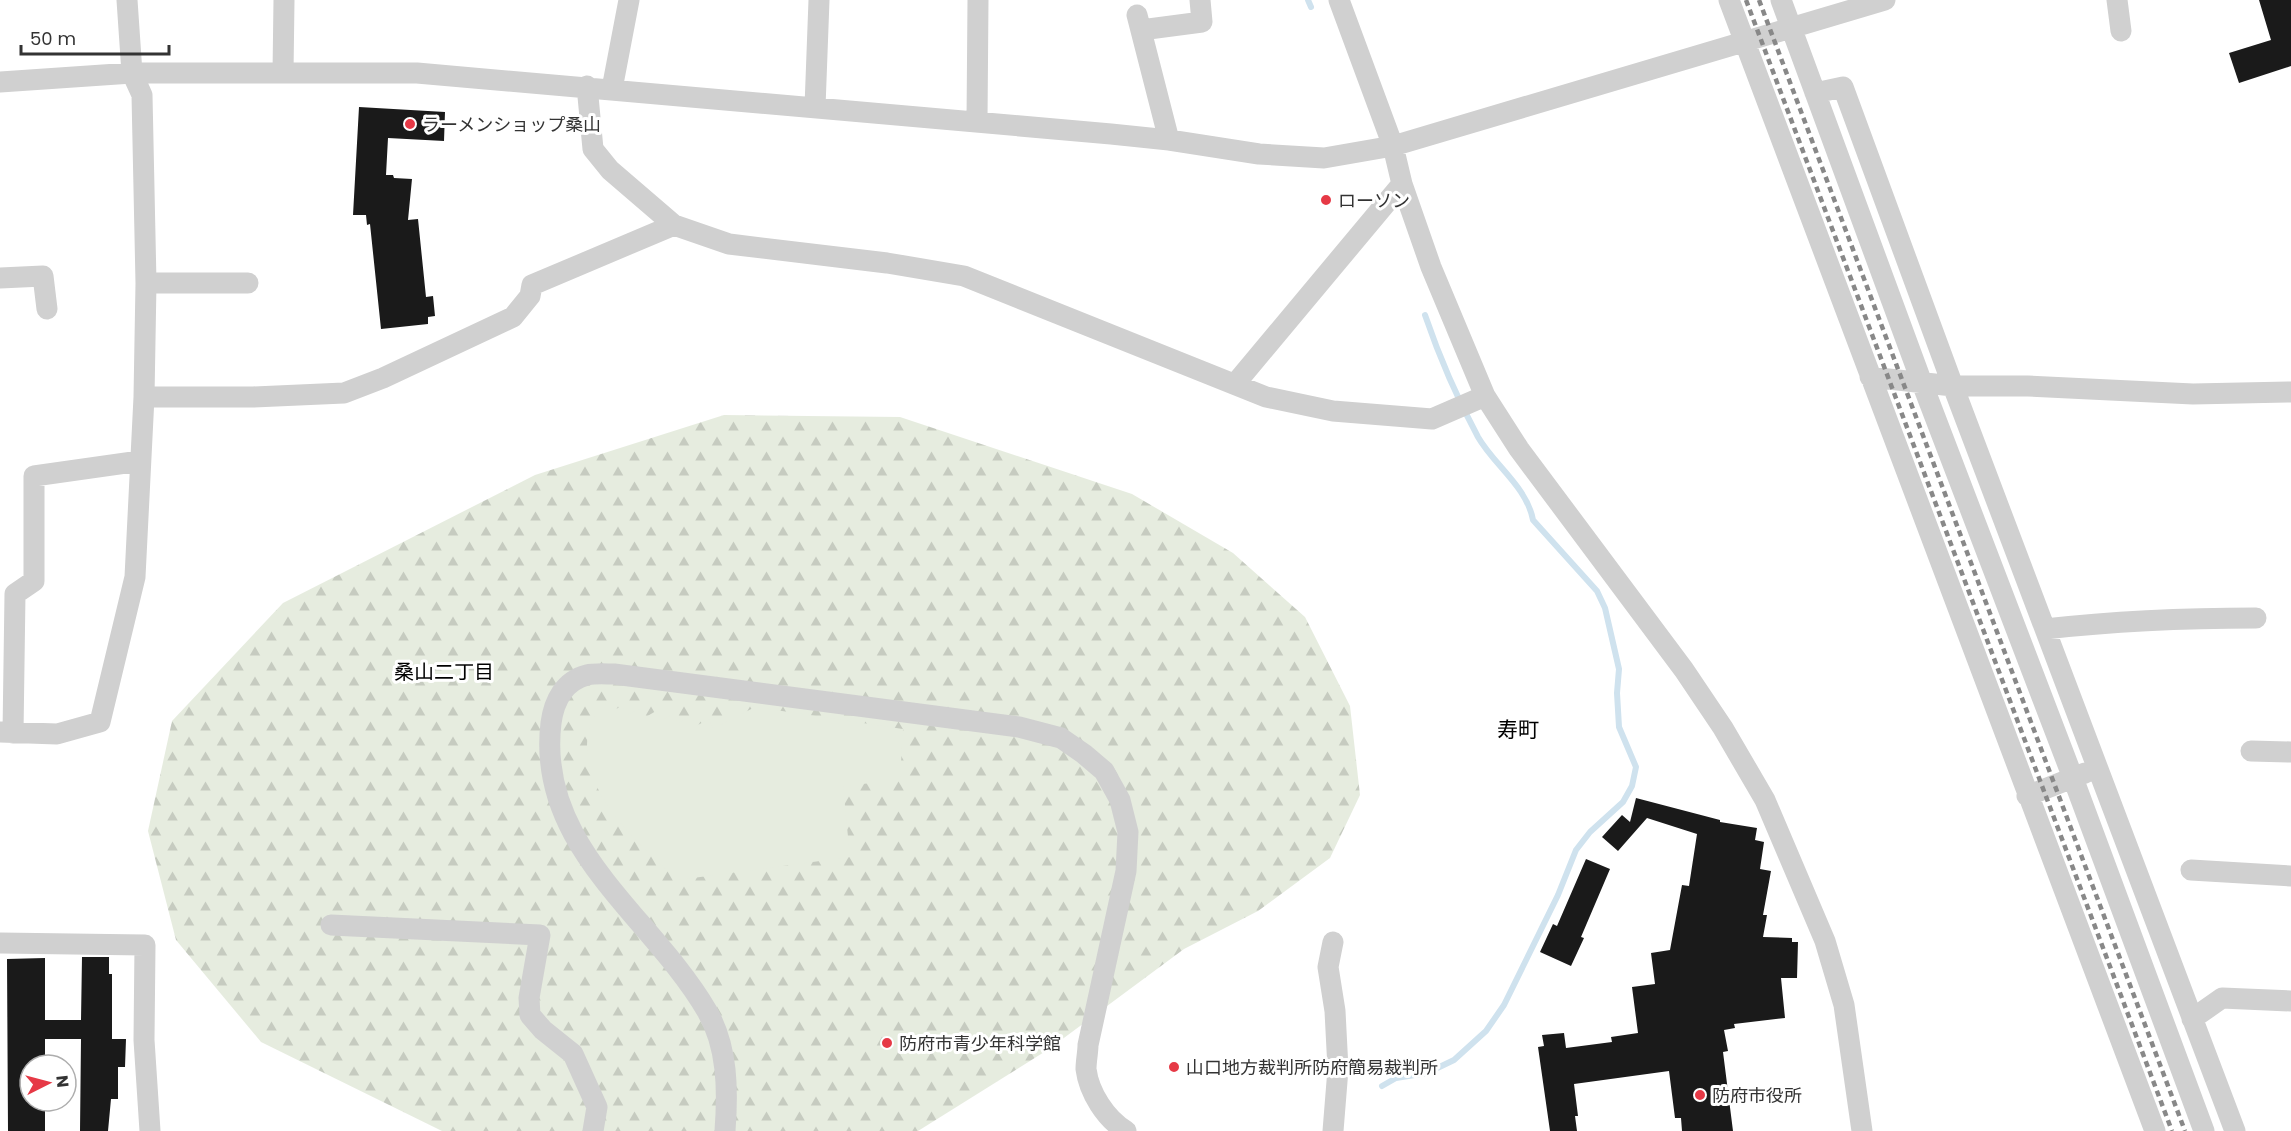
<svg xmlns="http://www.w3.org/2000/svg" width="2291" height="1131" font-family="Poppins,'Noto Sans JP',sans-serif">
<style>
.forest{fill:url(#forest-firs)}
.park{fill:#e6ecdf}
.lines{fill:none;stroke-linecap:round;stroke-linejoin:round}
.stream{stroke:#cfe2ee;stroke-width:6}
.building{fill:#1a1a1a}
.minor{stroke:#d0d0d0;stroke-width:21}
.rail{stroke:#888;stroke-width:4.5;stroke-dasharray:6 4.5;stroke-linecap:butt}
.poi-dot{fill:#e63946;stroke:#fff;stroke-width:2}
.labels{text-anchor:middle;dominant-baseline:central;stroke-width:6;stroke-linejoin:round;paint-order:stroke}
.poi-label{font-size:18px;fill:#333;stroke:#fff;text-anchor:start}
.neighbourhood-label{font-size:20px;fill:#000;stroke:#fff}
.quarter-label{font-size:21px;fill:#000;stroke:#fff}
</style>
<defs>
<pattern id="forest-firs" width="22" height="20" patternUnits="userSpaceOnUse" patternTransform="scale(1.5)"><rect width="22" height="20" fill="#e6ecdf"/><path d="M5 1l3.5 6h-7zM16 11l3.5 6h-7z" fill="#c6cbc0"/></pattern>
</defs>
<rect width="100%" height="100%" fill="#fff"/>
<path class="forest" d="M724,415l176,2 232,77 101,59 72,64 45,89 10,89 -30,63 -72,53 -74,38 -135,100 -131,82h-476l-181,-89 -85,-102 -28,-109 24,-110 111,-118 252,-128z"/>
<path class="park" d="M610,703l4,7 8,-4 5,9 13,-6 4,9 12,-7 6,9 11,-6 5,9 13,-6 5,9 13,-7 4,10 42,-22 148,22 -3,51 -57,6 7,71 -172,23c-45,-40 -123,-110 -77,-175z"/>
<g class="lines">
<path class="stream" d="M1308,0l3,7
M1382,1086l14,-8 31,-5 27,-13 32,-29 18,-26 54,-110 18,-45 14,-18 33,-30 9,-16 4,-19 -17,-40 -2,-34 2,-24 -14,-61 -8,-17 -64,-71c-6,-33 -39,-55 -55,-83 -21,-39 -39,-81 -53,-122"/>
</g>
<path class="building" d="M2259,0h32v66l-52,17 -10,-30 42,-13z
M359,107l86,5 -1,29 -56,-3 -2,37h7l1,3 18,1 -4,41 10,-1 8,78 7,-1 2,20 -7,1v7l-47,5 -11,-105 -3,1 -1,-10h-13z
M1636,798l84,22v2l37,6 -2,12 9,2 -4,27 11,2 -8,44h4l-4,22 29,1v4h6l-1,36h-16l4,40 -51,6 1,4 -11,2 4,21 -5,1 10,79h-51l-1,-13h-6l-6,-47 -95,13 4,32h-3l2,15h-27l-12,-84 6,-1 -2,-11 22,-2 2,15 46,-6 -1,-5 27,-4 -6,-46 23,-3 -4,-31 19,-3 12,-65 7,1 8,-52 -50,-16 -29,33 -16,-14 20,-22 8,7z
M1586,859l24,10 -29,68 3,1 -13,28 -31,-14 13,-28 4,2z
M82,957h27v17h3v65h14l-1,28h-7v32h-7l-3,32h-28l1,-92h-36v26h-15v36h15v30h-37l-1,-172 38,-1v62h36z"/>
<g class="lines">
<path class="minor" d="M127,0l5,73 10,22 4,188 -2,114h109l91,-4 39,-15 130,-61 17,-21 2,-11 142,-60
M1339,0l54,146 9,38 29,83 54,129 34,53 165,221 39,58 42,72 60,141 19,64 18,126
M1729,0l426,1131
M1781,0l141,383 151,395 131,353
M2117,0l4,31
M1137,15l32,125
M1141,30l61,-8 -2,-22
M283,73l1,-73
M0,82l132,-9h285l694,61 58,6 90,14 65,4 69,-12 492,-146
M587,86l6,63 17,21 64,55 55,19 158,19 77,13 302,121 67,14 99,8 53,-23
M612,89l17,-89
M1815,93l28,-6 110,299 282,745
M815,107l4,-107
M977,121l1,-121
M0,278l43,-2 4,33
M146,283h102
M1870,377l83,9h75l165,8 98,-2
M1235,384l167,-200
M2045,629c71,-8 140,-11 211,-11
M0,732l57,2 43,-12 35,-145 9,-180
M13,733l2,-139 19,-13v-105l106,-15
M2251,751l40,1
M2027,796l58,-23
M2191,870l100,6
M331,925l209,10 -11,63 1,17 13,15 30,24 24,53 -4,24
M0,943l145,2 -1,95 6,91
M2192,1019l30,-21 69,3
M725,1131c3,-40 3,-84 -18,-120 -56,-96 -171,-164 -156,-288 3,-22 13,-42 36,-48 8,-2 19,-1 27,-1l405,53 42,11 23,16 20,17 16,29 8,32 -2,39 -38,174c0,7 -2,16 -2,24 3,24 20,50 40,62
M1333,1131l5,-62 -3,-58 -7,-44 5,-25"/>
<path class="rail" d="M1746,0l426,1131
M1759,0l426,1131"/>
</g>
<g class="poi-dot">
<circle cx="410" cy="124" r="6"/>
<circle cx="1326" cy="200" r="6"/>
<circle cx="887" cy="1043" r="6"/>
<circle cx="1174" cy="1067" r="6"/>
<circle cx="1700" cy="1095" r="6"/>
</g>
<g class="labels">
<g class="poi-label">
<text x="422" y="124">ラーメンショップ桑山</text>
<text x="1338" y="200">ローソン</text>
<text x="899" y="1043">防府市青少年科学館</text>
<text x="1186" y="1067">山口地方裁判所防府簡易裁判所</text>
<text x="1712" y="1095">防府市役所</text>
</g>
<g class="neighbourhood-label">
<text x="444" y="672">桑山二丁目</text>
</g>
<g class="quarter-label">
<text x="1518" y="729">寿町</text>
</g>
</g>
<g transform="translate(48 1083) rotate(84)"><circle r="28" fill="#ffffff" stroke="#adadad" stroke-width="1.5"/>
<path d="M0-4.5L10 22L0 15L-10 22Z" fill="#e63946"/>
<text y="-9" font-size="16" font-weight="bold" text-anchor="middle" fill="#333333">N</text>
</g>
<path d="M21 45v9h148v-9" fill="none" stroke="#333333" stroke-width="3"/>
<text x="30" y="45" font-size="18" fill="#333333" stroke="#ffffff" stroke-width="4.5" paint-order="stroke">50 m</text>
</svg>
